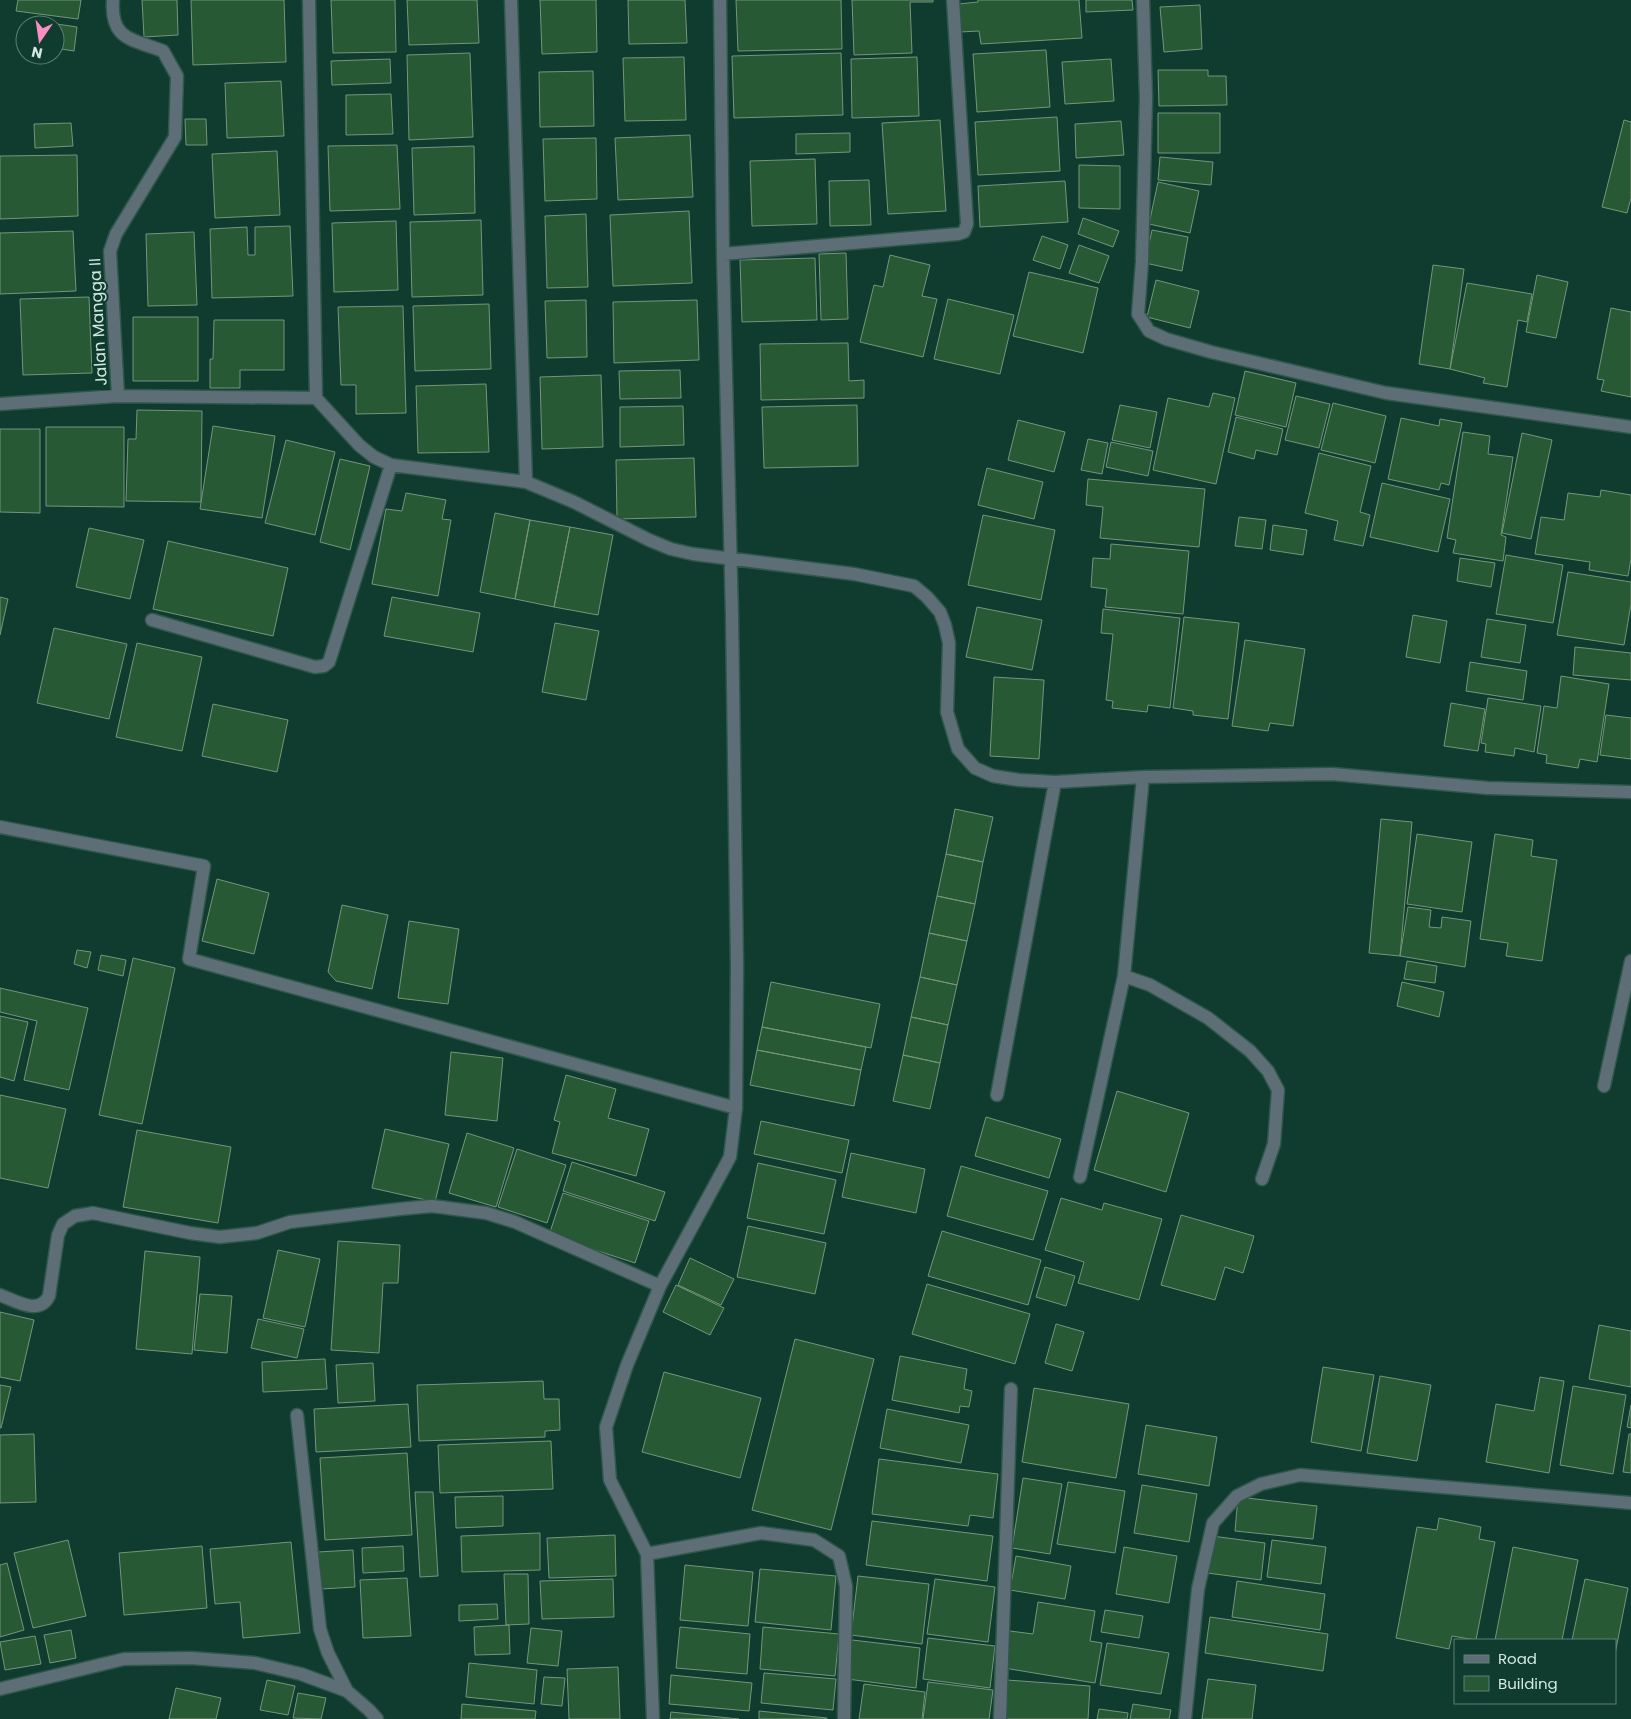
<svg xmlns="http://www.w3.org/2000/svg" width="1631" height="1719" font-family="Poppins,sans-serif">
<style>
.building{fill:#275934;stroke:#75957c}
.lines{fill:none;stroke-linecap:round;stroke-linejoin:round}
.minor-casing{stroke:#2f574b;stroke-width:15}
.minor{stroke:#5e6e77;stroke-width:12}
.labels{text-anchor:middle;dominant-baseline:central;stroke-width:4;stroke-linejoin:round;paint-order:stroke}
.street-label{font-size:16px;fill:#d2e8e0;stroke:#103b2f}
</style>
<rect width="100%" height="100%" fill="#103b2f"/>
<path class="building" d="M18,0h63l-3,19 -62,-8z
M142,0h35l1,35 -34,2z
M191,0h93l2,62 -93,3z
M331,0h64l1,52 -63,1z
M407,0h70l2,43 -70,2z
M540,0h56l1,52 -55,2z
M628,0h57l2,43 -58,1z
M736,0h105l1,49 -104,2z
M852,0h81v2h-23l2,51 -58,2z
M978,0h101l3,38 -101,6 -2,-13 -19,1 -2,-28 20,-2z
M1086,0h46l1,10 -47,2z
M1200,5l2,44 -38,3 -4,-45z
M29,20l48,7 -3,24 -19,-3v-23h-26z
M1046,50l4,57 -73,5 -4,-58z
M470,53l3,84 -64,3 -2,-85z
M841,53l2,62 -109,3 -2,-62z
M684,57l2,63 -61,1 -2,-63z
M917,57l2,59 -67,2 -1,-59z
M390,59l1,24 -59,2 -1,-24z
M1111,59l3,42 -49,3 -3,-42z
M1158,70h50v6h18l1,29 -68,1z
M593,71l1,55 -54,1 -1,-55z
M281,81l3,55 -57,2 -2,-55z
M391,94l2,40 -47,1v-40z
M1158,113h62v40h-62z
M1057,117l3,54 -82,4 -3,-53z
M185,119h21l1,26h-21z
M940,120l6,91 -58,3 -6,-91z
M1624,120l7,2v76l-4,15 -25,-6z
M1121,121l3,34 -48,3 -1,-34z
M71,123l2,23 -38,2 -1,-24z
M850,133v19l-54,2v-20z
M690,135l3,62 -75,3 -3,-62z
M596,138l1,61 -52,2 -2,-62z
M397,145l3,64 -70,2 -2,-65z
M474,146l1,67 -61,2 -2,-67z
M277,151l3,64 -65,3 -3,-64z
M77,155l1,61 -78,3v-63z
M1160,157l53,5 -2,23 -53,-5z
M815,159l2,65 -65,2 -2,-65z
M1079,165l41,1v43l-41,-1z
M869,180l2,45 -41,1 -1,-45z
M1065,181l3,41 -88,5 -2,-41z
M1158,182l41,9 -9,42 -41,-9z
M689,211l3,72 -79,3 -3,-71z
M586,214l2,73 -41,1 -2,-72z
M1083,218l36,13 -6,16 -35,-13z
M481,220l2,75 -71,2 -2,-75z
M396,221l2,69 -64,2 -2,-69z
M290,226l3,70 -81,2 -2,-69 37,-2 1,28h7v-28z
M1152,230l36,7 -6,34 -37,-8z
M73,231l3,60 -76,3v-61z
M194,232l3,73 -49,1 -2,-72z
M1042,236l26,9 -8,24 -27,-9z
M1079,245l30,11 -10,27 -30,-10z
M846,253l2,66 -27,1 -2,-66z
M890,255l40,10 -8,31 15,3 -14,58 -63,-15 14,-57 9,2z
M815,258l2,62 -75,2 -2,-62z
M1433,265l31,4 -14,100 -31,-5z
M1029,272l69,16 -15,65 -70,-17z
M1537,275l31,7 -12,56 -30,-6z
M1156,280l43,11 -9,37 -43,-11z
M1467,283l65,11 -5,28 -9,-2 -11,67 -24,-4 2,-5 -35,-9z
M89,297l3,76 -69,2 -3,-76z
M948,299l66,16 -14,59 -66,-15z
M586,300l1,57 -40,1 -2,-57z
M697,300l2,60 -85,3 -1,-61z
M489,304l2,65 -76,2 -2,-65z
M403,306l3,107 -50,1v-29h-15l-3,-78z
M1611,308l20,4v85l-30,-6 3,-11 -7,-1z
M133,317h65v64h-65z
M214,320h70v50h-44v18h-30v-29h3z
M848,343l1,38 15,-1v18l-103,2 -1,-56z
M680,370l1,28 -61,1 -1,-28z
M1245,371l51,12 -10,44 -51,-12z
M601,375l2,72 -61,2 -2,-72z
M486,384l3,68 -71,1 -2,-67z
M1213,393l22,5 -19,86 -63,-14 15,-72 41,9z
M1296,396l34,8 -11,44 -34,-8z
M1333,403l53,13 -11,47 -54,-13z
M857,405l1,61 -94,2 -2,-61z
M1120,405l37,7 -7,36 -38,-8z
M683,406l1,39 -64,2v-40z
M137,410l65,1 -1,91 -75,-1 2,-62h8z
M1236,417l47,12 -6,26 -21,-5 -2,9 -26,-7z
M1401,418l38,8 1,-7 22,4 -13,62 -8,-2 -2,7 -51,-11z
M1018,420l47,12 -11,40 -46,-12z
M213,426l62,10 -13,82 -62,-9z
M46,427h78v80l-78,-1z
M0,429h40v84l-40,-1z
M1463,432l27,4 -2,18 25,3 -12,78 5,2 -3,24 -50,-8 3,-13 -9,-2z
M1522,433l30,7 -21,99 -29,-6z
M1088,439l20,4 -6,31 -21,-4z
M286,440l49,12 -20,83 -50,-12z
M1111,442l42,9 -5,25 -42,-9z
M1319,453l52,13 -11,46 10,3 -7,31 -29,-6 4,-19 -33,-8z
M694,458l2,59 -79,2 -1,-59z
M340,459l30,7 -20,84 -30,-8z
M987,468l56,14 -9,37 -56,-14z
M1088,479l117,10 -6,58 -99,-9 3,-31 -17,-2z
M1382,483l68,16 -12,53 -68,-15z
M1601,490l30,5v64l-3,17 -39,-6 1,-8 -55,-8 6,-37 23,3 4,-27 32,4z
M406,493l40,7 -4,19 9,1 -13,76 -66,-12 14,-75 16,2z
M495,513l35,7 -15,79 -35,-7z
M983,515l72,15 -14,70 -73,-15z
M1239,517l27,3 -4,29 -27,-3z
M530,520l40,7 -16,80 -39,-8z
M1273,525l34,5 -4,25 -33,-5z
M570,527l43,8 -15,80 -44,-8z
M89,528l55,12 -14,59 -54,-12z
M168,541l120,27 -15,68 -120,-27z
M1111,544l78,7 -6,63 -78,-7 2,-18 -16,-2 2,-29 17,1z
M1506,555l57,10 -10,58 -57,-9z
M1460,558l35,5 -4,24 -34,-6z
M1568,572l63,10v22l-7,41 -67,-10z
M0,597l8,2 -8,36z
M392,597l88,16 -7,39 -89,-16z
M977,607l65,13 -10,50 -66,-13z
M1103,609l77,9 -10,90 -22,-3 -1,7 -35,-4 1,-7 -7,-1 7,-66 -12,-1z
M1413,615l34,6 -7,42 -34,-6z
M1184,617l55,6 -11,96 -35,-4v-4l-20,-3z
M1487,619l39,6 -6,38 -39,-6z
M555,623l44,8 -13,69 -44,-8z
M54,628l73,16 -18,75 -72,-16z
M1245,640l60,9 -12,77 -23,-3 -2,8 -36,-5z
M137,643l65,14 -20,94 -66,-14z
M1575,647l56,6v27l-58,-5z
M1470,662l57,9 -4,29 -57,-9z
M1561,676l48,8 -12,78 -17,-3 -2,9 -32,-5 1,-8 -10,-2 7,-47 13,2z
M994,677l50,3 -5,79 -49,-3z
M1488,698l53,8 -7,46 -19,-4 -1,8 -29,-4 1,-8 -5,-1z
M1451,703l34,6 -7,42 -34,-5z
M213,704l75,16 -11,52 -75,-16z
M1606,715l25,3v41l-31,-4z
M955,809l38,8 -10,45 -37,-8z
M1381,819l31,3 -12,134 -31,-3z
M1417,834l55,8 -10,70 -55,-8z
M1495,834l38,6 -2,16 26,4 -15,101 -36,-5 2,-13 -28,-4z
M946,854l37,8 -8,42 -38,-8z
M217,879l52,14 -15,61 -52,-13z
M937,896l38,8 -8,37 -38,-8z
M342,905l46,10 -16,74 -36,-8 -8,-9z
M1408,907l23,3 -2,17 12,1 1,-11 29,4 -6,46 -65,-11z
M409,921l50,8 -11,75 -50,-6z
M929,933l38,8 -10,44 -37,-8z
M77,950l14,2 -4,16 -13,-4z
M101,955l25,5 -3,16 -25,-6z
M133,958l42,10 -33,156 -43,-9z
M1407,961l30,5 -2,17 -31,-4z
M920,977l37,8 -9,40 -37,-8z
M771,982l109,22 -9,44 -109,-21z
M1402,982l42,10 -5,25 -42,-11z
M0,988l88,20 -19,82 -45,-10 13,-59 -37,-9z
M0,1016l28,6 -14,59 -14,-4z
M911,1017l37,8 -8,38 -37,-8z
M762,1027l104,20 -5,23 -104,-20z
M757,1050l104,20 -7,36 -104,-21z
M451,1052l52,6 -6,63 -52,-6z
M903,1055l37,8 -10,46 -37,-8z
M566,1075l50,14 -8,29 41,11 -13,47 -84,-23 8,-31 -6,-2z
M1117,1091l72,22 -23,79 -72,-22z
M0,1095l66,14 -18,79 -48,-10z
M986,1117l75,22 -12,39 -74,-22z
M761,1121l88,19 -7,33 -88,-19z
M385,1129l64,15 -14,58 -63,-14z
M137,1130l94,17 -13,76 -95,-16z
M467,1133l47,15 -18,59 -47,-14z
M517,1149l49,16 -19,58 -49,-16z
M851,1153l74,16 -9,44 -74,-16z
M572,1162l93,30 -10,29 -92,-30z
M758,1163l78,17 -12,54 -77,-16z
M961,1166l87,25 -15,49 -86,-24z
M563,1193l86,28 -14,42 -86,-28z
M1061,1198l41,12 2,-7 58,16 -23,81 -61,-17 6,-21 -39,-12z
M1181,1215l73,21 -11,37 -18,-6 -10,33 -54,-15z
M748,1226l78,17 -11,51 -78,-17z
M942,1231l99,29 -13,45 -100,-29z
M338,1241l62,4 -2,38h-15l-4,70 -48,-3z
M278,1250l42,9 -15,68 -42,-9z
M145,1251l55,6 -8,97 -56,-5z
M690,1258l44,21 -13,26 -43,-20z
M1045,1267l30,9 -9,30 -30,-9z
M927,1284l103,30 -15,50 -103,-30z
M676,1285l48,23 -14,27 -47,-23z
M200,1294l32,2 -5,57 -33,-3z
M0,1312l34,8 -14,61 -20,-4z
M258,1319l46,10 -7,29 -46,-10z
M1056,1324l28,8 -12,39 -27,-8z
M1599,1325l32,6v56l-42,-8z
M795,1339l79,20 -43,171 -79,-20z
M900,1356l67,13 -3,20 8,2 -3,16 -9,-1 -1,7 -67,-13z
M325,1359l2,30 -64,3 -1,-30z
M373,1363l2,38 -37,2 -2,-38z
M1323,1367l51,8 -13,76 -50,-9z
M664,1372l97,26 -21,80 -98,-26z
M1380,1376l51,9 -14,76 -50,-8z
M1540,1377l24,4 -15,92 -63,-11 10,-58 38,7z
M543,1381l1,18h15l1,31 -15,1v6l-126,4 -2,-56z
M0,1385l11,2 -10,41h-1z
M1573,1386l53,9 -13,79 -53,-9z
M1034,1388l95,16 -13,74 -94,-16z
M408,1404l3,43 -95,5 -2,-43z
M1631,1405v23l-4,-1z
M887,1409l82,16 -8,38 -81,-15z
M1146,1425l71,12 -8,49 -71,-12z
M34,1434l2,68 -36,1v-68z
M1629,1434h2v39l-8,-1z
M551,1441l2,48 -113,4 -2,-48z
M407,1453l5,82 -87,5 -5,-82z
M879,1459l119,15 -5,44 -23,-3 -2,11 -96,-12z
M1023,1478l39,6 -12,70 -38,-6z
M1068,1482l57,9 -10,62 -58,-9z
M1142,1485l55,9 -8,48 -55,-9z
M415,1492h18l5,84 -18,1z
M503,1496v30l-47,2 -1,-31z
M1238,1497l79,9 -4,33 -78,-8z
M1439,1518l42,9 -2,12 16,3 -19,98 -24,-4 -3,13 -53,-11 21,-111 20,3z
M872,1521l121,15 -6,45 -121,-16z
M540,1533v37l-78,2 -1,-36z
M615,1535l1,41 -67,2 -2,-40z
M1212,1536l53,7 -4,37 -54,-7z
M68,1540l18,76 -53,12 -19,-75z
M1272,1540l54,7 -5,37 -54,-7z
M291,1542l9,91 -57,5 -3,-36 -25,2 -5,-55z
M202,1546l5,62 -83,7 -5,-62z
M403,1546l1,25 -41,2 -1,-25z
M1124,1547l53,9 -8,47 -53,-9z
M1513,1547l65,13 -16,80h-67z
M353,1550l2,37 -34,2 -3,-37z
M1016,1556l55,10 -6,33 -55,-9z
M7,1563l17,67 -24,7v-72z
M685,1565l68,7 -5,54 -68,-6z
M760,1569l76,7 -5,54 -76,-8z
M504,1574h24l1,50 -23,1z
M858,1576l71,8 -7,60 -71,-9z
M407,1578l4,58 -48,2 -3,-58z
M613,1579l1,38 -72,2 -2,-38z
M935,1579l60,8 -7,55 -61,-8z
M1585,1579l43,9 -13,66v-14h-43z
M1237,1581l88,13 -5,36 -88,-13z
M1038,1602l57,9 -5,30 12,2 -7,40 -91,-15 6,-37 23,3z
M497,1604l1,15 -39,2v-16z
M1105,1610l38,6 -4,22 -38,-6z
M1210,1617l118,17 -5,37 -118,-18z
M509,1625l1,29 -35,1 -1,-28z
M680,1627l70,7 -3,40 -71,-6z
M763,1627l76,7 -4,42 -75,-7z
M531,1628l31,3 -4,35 -31,-3z
M71,1630l5,28 -26,5 -6,-28z
M35,1636l6,28 -36,6 -5,-28z
M928,1638l67,8 -5,42 -67,-9z
M852,1640l68,8 -4,40 -69,-9z
M1107,1643l62,10 -8,41 -61,-9z
M469,1663l68,7 -3,34 -68,-7z
M618,1667l2,52h-51l-2,-50z
M764,1673l72,6 -3,31 -72,-7z
M671,1675l81,8 -3,28 -80,-7z
M544,1677l21,1 -3,28 -21,-2z
M1208,1679l48,6 -4,34h-50z
M267,1680l28,6 -7,29 -28,-5z
M1007,1680l83,6 -2,33h-83z
M928,1682l65,8 -4,29h-66z
M864,1684l61,8 -3,27h-63z
M176,1688l45,10 -5,21h-47z
M298,1693l28,5 -5,21 -28,-1z
M462,1704l74,7 -1,8h-74z
M1133,1704l38,6 -2,9h-39z
M1099,1709l29,4 -1,6h-30z
M759,1711l68,7v1h-68z
M671,1712l68,7h-69z"/>
<g class="lines">
<g class="minor-casing">
<path id="minor" d="M113,0c-3,40 19,39 50,51l14,25 -2,61 -59,97 -6,17 8,145
M309,0l7,398
M511,0l15,482
M1143,0l3,98 -4,164 -4,52 11,17 17,8 45,13 175,41 245,34
M723,254l235,-20 6,-2 3,-8 -14,-224
M0,404l118,-8 198,2 43,47 15,12 17,8 135,17 48,20 75,38 22,9 22,5 161,20 60,12 13,11 13,15 5,13 4,18 -2,69 11,37 17,19 18,8 26,4 36,2 88,-5 189,-3 156,14 143,4
M152,620l163,47 9,-1 5,-4 62,-197
M0,827l204,39 -15,93 547,149
M1124,976l26,9 58,33 42,33 18,20 10,19 -4,54 -12,35
M1604,1086l27,-125
M997,1095l58,-313
M1080,1177l44,-201 19,-199
M0,1295c16,6 39,21 49,1l9,-61 5,-11 12,-8 18,-3 97,20 30,4 37,-4 33,-11 110,-13 32,-3 54,7 29,9 145,64
M297,1415l23,214 8,24 19,38
M647,1554l114,-21 53,7 25,16 7,30 -2,133
M0,1689l124,-30 67,-1 64,5 46,11 46,17 22,19 8,9
M653,1719l-6,-165 -37,-74 -4,-53 21,-62 33,-79 70,-129 6,-49 1,-144 -5,-348 -9,-362 -3,-254
M1000,1719l11,-330
M1185,1719l13,-130 15,-66 24,-27 24,-12 39,-9 331,28"/>
</g>
<use href="#minor" class="minor"/>
</g>
<g class="labels">
<g class="street-label">
<text transform="translate(98 322) rotate(-93)">Jalan Mangga II</text>
</g>
</g>
<rect x="1454" y="1639" width="162" height="65" fill="#103b2f" stroke="#5e8076"/>
<rect x="1464" y="1655" width="25" height="8" fill="#5e6e77" stroke="#5e8076"/>
<text x="1498" y="1664" font-size="15" fill="#d2e8e0">Road</text>
<rect x="1464" y="1676" width="25" height="15" fill="#275934" stroke="#5e8076"/>
<text x="1498" y="1689" font-size="15" fill="#d2e8e0">Building</text>
<g transform="translate(40 40) rotate(193)"><circle r="24" fill="#103b2f" stroke="#5e8076"/>
<path d="M0-4L9 19L0 12L-9 19Z" fill="#fb8fc3"/>
<text y="-8" font-size="14" font-weight="bold" text-anchor="middle" fill="#d2e8e0">N</text>
</g>
</svg>
